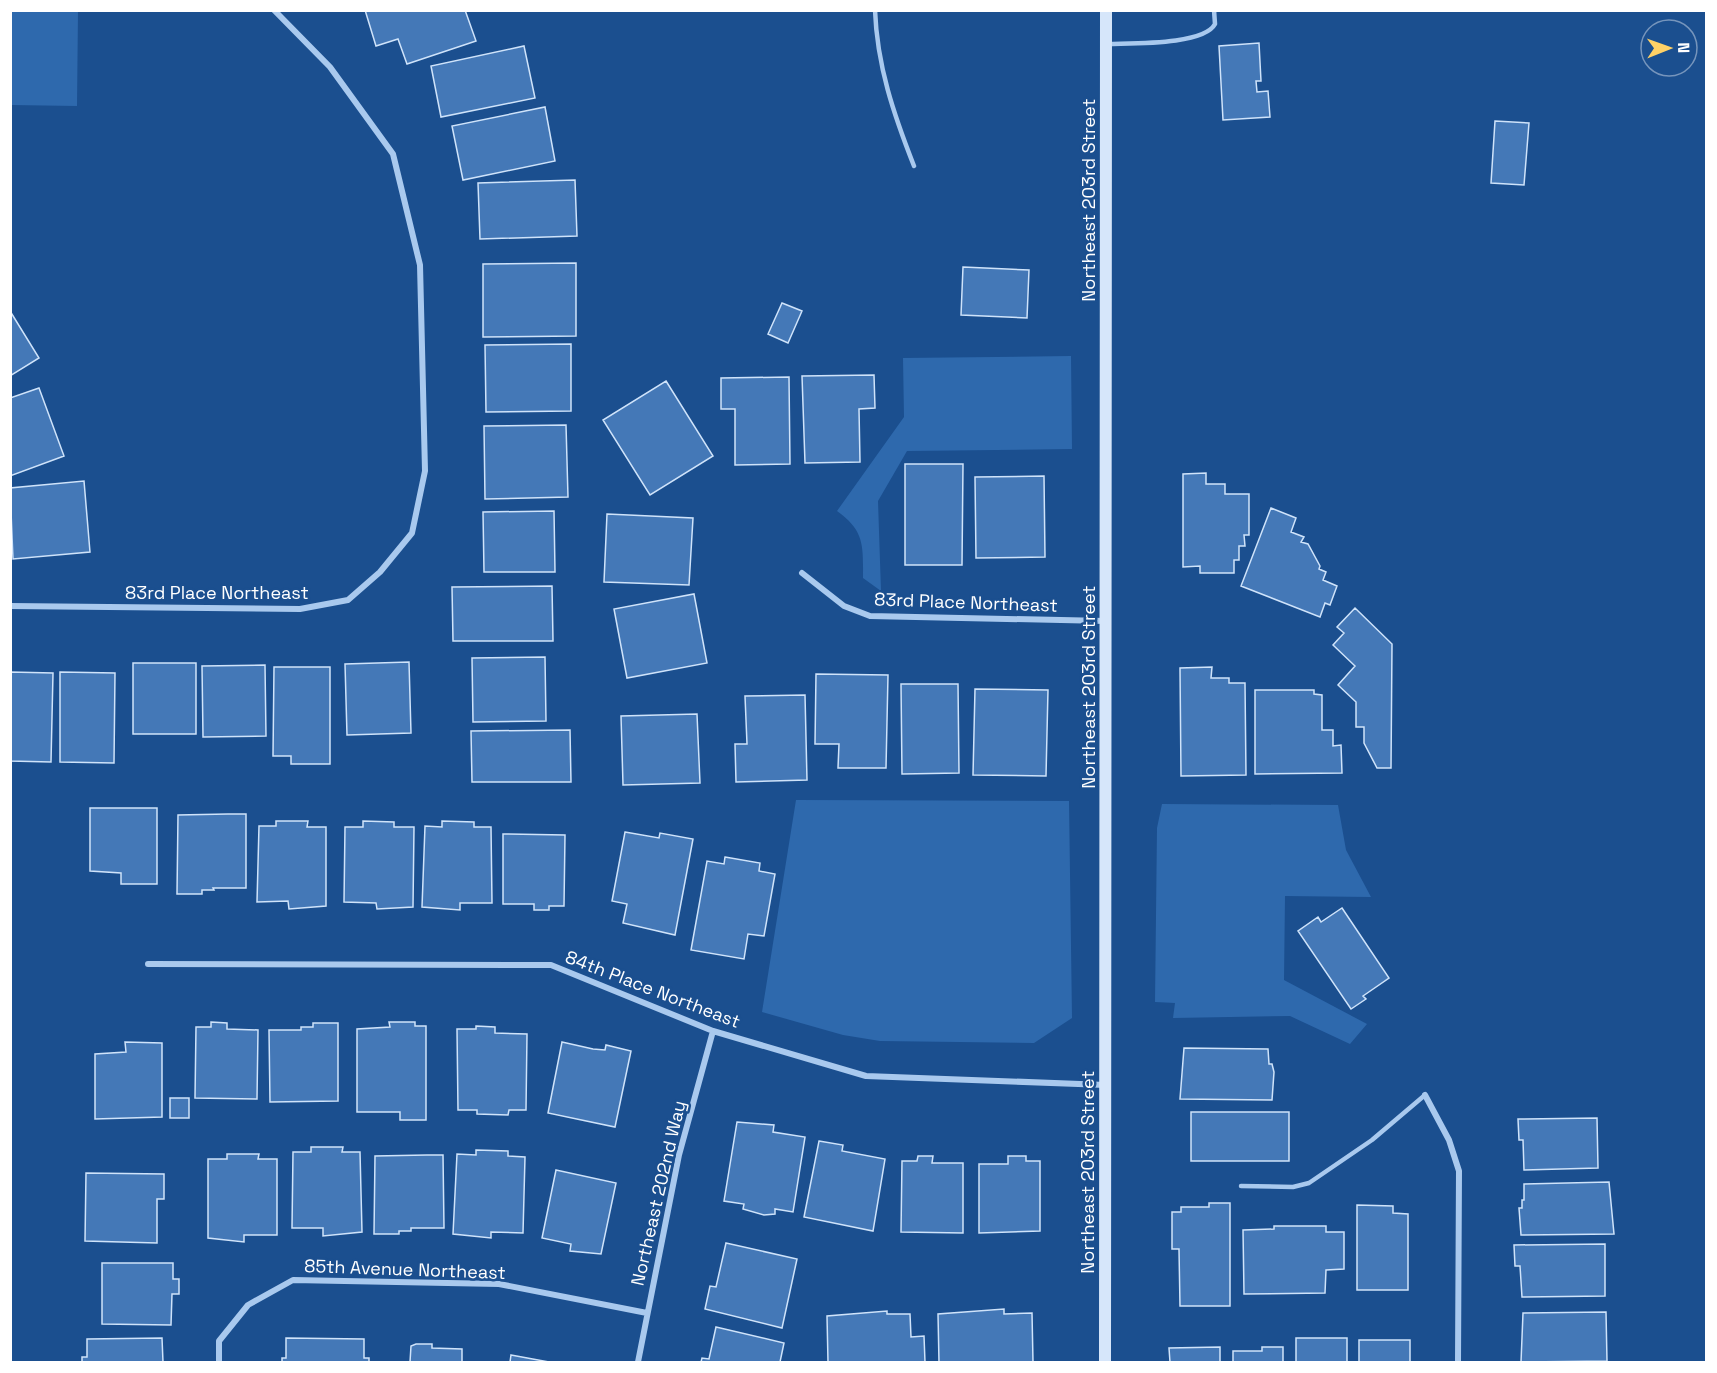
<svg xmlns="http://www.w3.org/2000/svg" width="1717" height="1373" font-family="'Space Grotesk',sans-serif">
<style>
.green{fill:#2e69ad}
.building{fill:#4478b7;stroke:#cfe3fa;stroke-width:1.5}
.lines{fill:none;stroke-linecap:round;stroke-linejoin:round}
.lane{stroke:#a9c9ee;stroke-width:4.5}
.street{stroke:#a9c9ee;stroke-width:6}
.secondary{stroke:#d6e6fa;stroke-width:12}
.labels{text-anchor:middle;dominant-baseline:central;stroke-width:5;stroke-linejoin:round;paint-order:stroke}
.street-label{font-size:18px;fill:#fff;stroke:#1b4f8f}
</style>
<rect width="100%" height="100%" fill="#1b4f8f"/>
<path class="green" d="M11,10l67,1 -1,95 -66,-1z
M1071,356l1,93 -165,2 -29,50 3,90 -18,-13c0,-32 2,-47 -26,-67l67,-94 -1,-59z
M796,800l273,1 3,217 -38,25 -154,-2 -37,-6 -81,-23z
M1162,804l176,1 8,45 25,47 -86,-1 -1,84 83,44 -17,20 -60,-28 -117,2 2,-15 -20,-1 2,-174z"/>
<path class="building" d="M365,10h100l11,31 -69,23 -9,-25 -22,7z
M1259,43l2,38h-5l1,11 11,-1 2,26 -47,3 -4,-74z
M524,46l11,52 -94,19 -10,-51z
M545,107l10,54 -92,19 -11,-54z
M1495,121l34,2 -5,62 -33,-2z
M575,180l2,56 -97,3 -2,-56z
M576,263v73l-93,1v-73z
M963,267l66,3 -2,48 -66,-3z
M782,303l20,8 -14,32 -20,-9z
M10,311l29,47 -29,18z
M571,344v67l-85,1 -1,-67z
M874,375l1,33 -16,1 1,53 -55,1 -3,-87z
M789,377l1,87 -55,1v-56h-14v-31z
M666,381l47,75 -63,39 -47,-75z
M39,388l25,68 -54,20v-78z
M566,425l2,72 -83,2 -1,-73z
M905,464h58l-1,101h-57z
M1206,473v11h19v10h24v41h-5l1,11h-6v14h-5v13h-34v-7l-17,1v-93z
M1044,476l1,81 -69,1 -1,-81z
M84,481l6,71 -77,7 -3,-71z
M1271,508l25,10 -5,14 13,5 -3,5 7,2 12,22 -1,3 7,3 -3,8 14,6 -7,19 -5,-2 -5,14 -79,-31z
M554,511l1,61h-71l-1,-60z
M607,514l86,4 -4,67 -85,-3z
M552,586l1,55h-100l-1,-54z
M694,594l13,69 -80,15 -13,-69z
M1355,608l37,36 -1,124h-14l-13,-25v-16h-8v-25l-18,-17 17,-19 -22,-21 11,-12 -7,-6z
M545,657l1,64 -73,1 -1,-64z
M409,662l2,71 -64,2 -2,-71z
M133,663h63v71h-63z
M265,665l1,71 -63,1 -1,-71z
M274,667h56v97h-39v-8h-18z
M1212,667l-1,11h18v5h16l1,92 -65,1 -1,-108z
M10,672l43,1 -2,89 -41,-1z
M60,672l55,1 -1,90 -54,-1z
M816,674l72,1 -2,93h-48l1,-24h-24z
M901,684h57l1,89 -57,1z
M975,689l73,1 -2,86 -73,-1z
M1255,690h59v4l8,1v35h11v16l8,-1 1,28 -87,1z
M805,695l2,85 -71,2 -1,-38h12l-2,-48z
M697,714l3,69 -77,2 -2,-69z
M570,730l1,52h-99l-1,-51z
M90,808h67v76h-36v-11l-31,-2z
M228,814h18v74h-33l1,2h-12v4h-25l1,-79z
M276,821h32l-1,6h19v79l-37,3 -1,-8 -31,1 2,-76h17z
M363,821l31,1v5h20l-1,80 -36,2 -1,-6 -32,-1 1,-75h18z
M442,821l32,1v5h17l1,76h-32v7l-38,-3 3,-81 17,1z
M625,832l34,6 1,-5 33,6 -18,96 -52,-12 4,-19 -15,-3z
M503,834l62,1 -1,71h-15v4h-15v-6h-31z
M725,857l35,6 -1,8 16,3 -11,62 -16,-2 -4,25 -53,-9 16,-89 17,3z
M1342,908l47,70 -26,18 3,3 -15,10 -53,-78 20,-14 3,5z
M211,1022l16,1v6l31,1 -1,69 -62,-1 1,-71h15z
M389,1022h26v4h11v94h-26v-8h-43v-83l33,-2z
M313,1023h25v78l-68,1 -1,-72h32v-3h12z
M476,1026l19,1v6l32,1 -1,76h-17l-1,5 -31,-1v-4h-19l-1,-81h19z
M125,1042l37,1v74l-67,2v-65l31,-2z
M562,1042l31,7 12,1 1,-5 25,6 -16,76 -67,-14z
M1184,1048l84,1 1,15h3l2,8 -2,28 -92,-1z
M170,1098h19v20h-19z
M1191,1112h98v49h-98z
M1597,1118l1,50 -74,2 -1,-30h-4l-1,-21z
M737,1122l37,3 -1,7 32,5 -12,75 -18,-3v5l-11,1 -21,-6 1,-5 -20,-3z
M819,1141l24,4 -1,6 43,8 -12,72 -69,-14z
M311,1147h32l-1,5h18l2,80 -39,4v-8h-31l1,-76h18z
M476,1150l32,1v5l17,1 -2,76 -32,-1v6l-38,-4 4,-80 19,1z
M227,1154h32l-1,5h19v76h-33v7l-36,-4v-79h19z
M427,1155h16l1,73h-33v3h-12v3h-25l1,-78z
M918,1156h15l-1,7h31v70l-62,-1 1,-71h15z
M1008,1156h18v5h14v70l-61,2v-69h29z
M556,1170l60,13 -15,71 -31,-3 1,-7 -29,-6z
M86,1173l78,1v25h-7v44l-72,-2z
M1609,1182l5,52 -93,1 -2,-27h3v-8h2v-16z
M1209,1203h21v103h-50l-1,-57h-7v-37h9v-5h28z
M1357,1205l36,1v7l15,1v76h-51z
M1274,1226h52v6h18v37l-18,1 -1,23 -81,1 -1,-64 31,-1z
M726,1243l71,16 -15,69 -77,-19 5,-23 6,1z
M1605,1244v52l-83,1 -2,-31h-5l-1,-21z
M102,1263h71v16h6v15h-7l-1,31 -69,-1z
M1004,1309v5l28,-1 1,49h-94l-1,-48z
M887,1311v3h23l1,23 13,-1 1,26h-97l-1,-46z
M1606,1312l1,49 -86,1 2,-49z
M716,1327l68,16 -4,19h-79l1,-4 7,1z
M162,1338l1,24h-81v-5h5v-18z
M286,1338l78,1v19h5v4h-87v-4h4z
M1296,1338h51v24h-51z
M1359,1340h51v22h-51z
M416,1344h16v4l30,1v13h-52l1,-16z
M1220,1347v15h-50l-1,-14z
M1262,1347h21v15h-50v-11h29z
M511,1355l38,7h-39z"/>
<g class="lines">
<path class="lane" d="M875,10c2,56 19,105 39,156
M1108,44c25,-1 96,1 107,-20l-1,-14
M1241,1186l52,1 16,-4 63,-43 53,-45"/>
<path class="street" d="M802,573l42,33 26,10 236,5
M10,606l290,3 48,-9 32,-28 32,-39 13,-62 -5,-206 -27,-111 -63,-87 -56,-57
M148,964l403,1 162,66 153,45 240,9
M1425,1095l24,45 10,31 -1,191
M219,1362v-21l29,-36 45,-25 206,4 148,29
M638,1362l41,-207 34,-124"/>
<path class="secondary" d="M1105,1362l1,-1352"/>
</g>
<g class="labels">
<g class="street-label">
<text transform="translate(1088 200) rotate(-90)">Northeast 203rd Street</text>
<text x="217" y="592">83rd Place Northeast</text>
<text transform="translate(966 602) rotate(2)">83rd Place Northeast</text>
<text transform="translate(1088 687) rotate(-90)">Northeast 203rd Street</text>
<text transform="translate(653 989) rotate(21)">84th Place Northeast</text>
<text transform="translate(1087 1172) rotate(-90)">Northeast 203rd Street</text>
<text transform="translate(658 1193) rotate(-77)">Northeast 202nd Way</text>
<text transform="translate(405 1269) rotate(2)">85th Avenue Northeast</text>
</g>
</g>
<rect width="1717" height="1373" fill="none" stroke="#ffffff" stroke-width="24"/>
<g transform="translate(1669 48) rotate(89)"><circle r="28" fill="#1b4f8f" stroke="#7695bc" stroke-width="1.5"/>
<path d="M0-4.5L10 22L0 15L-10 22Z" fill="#ffd166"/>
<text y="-9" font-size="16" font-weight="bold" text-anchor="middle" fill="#ffffff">N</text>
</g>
</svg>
